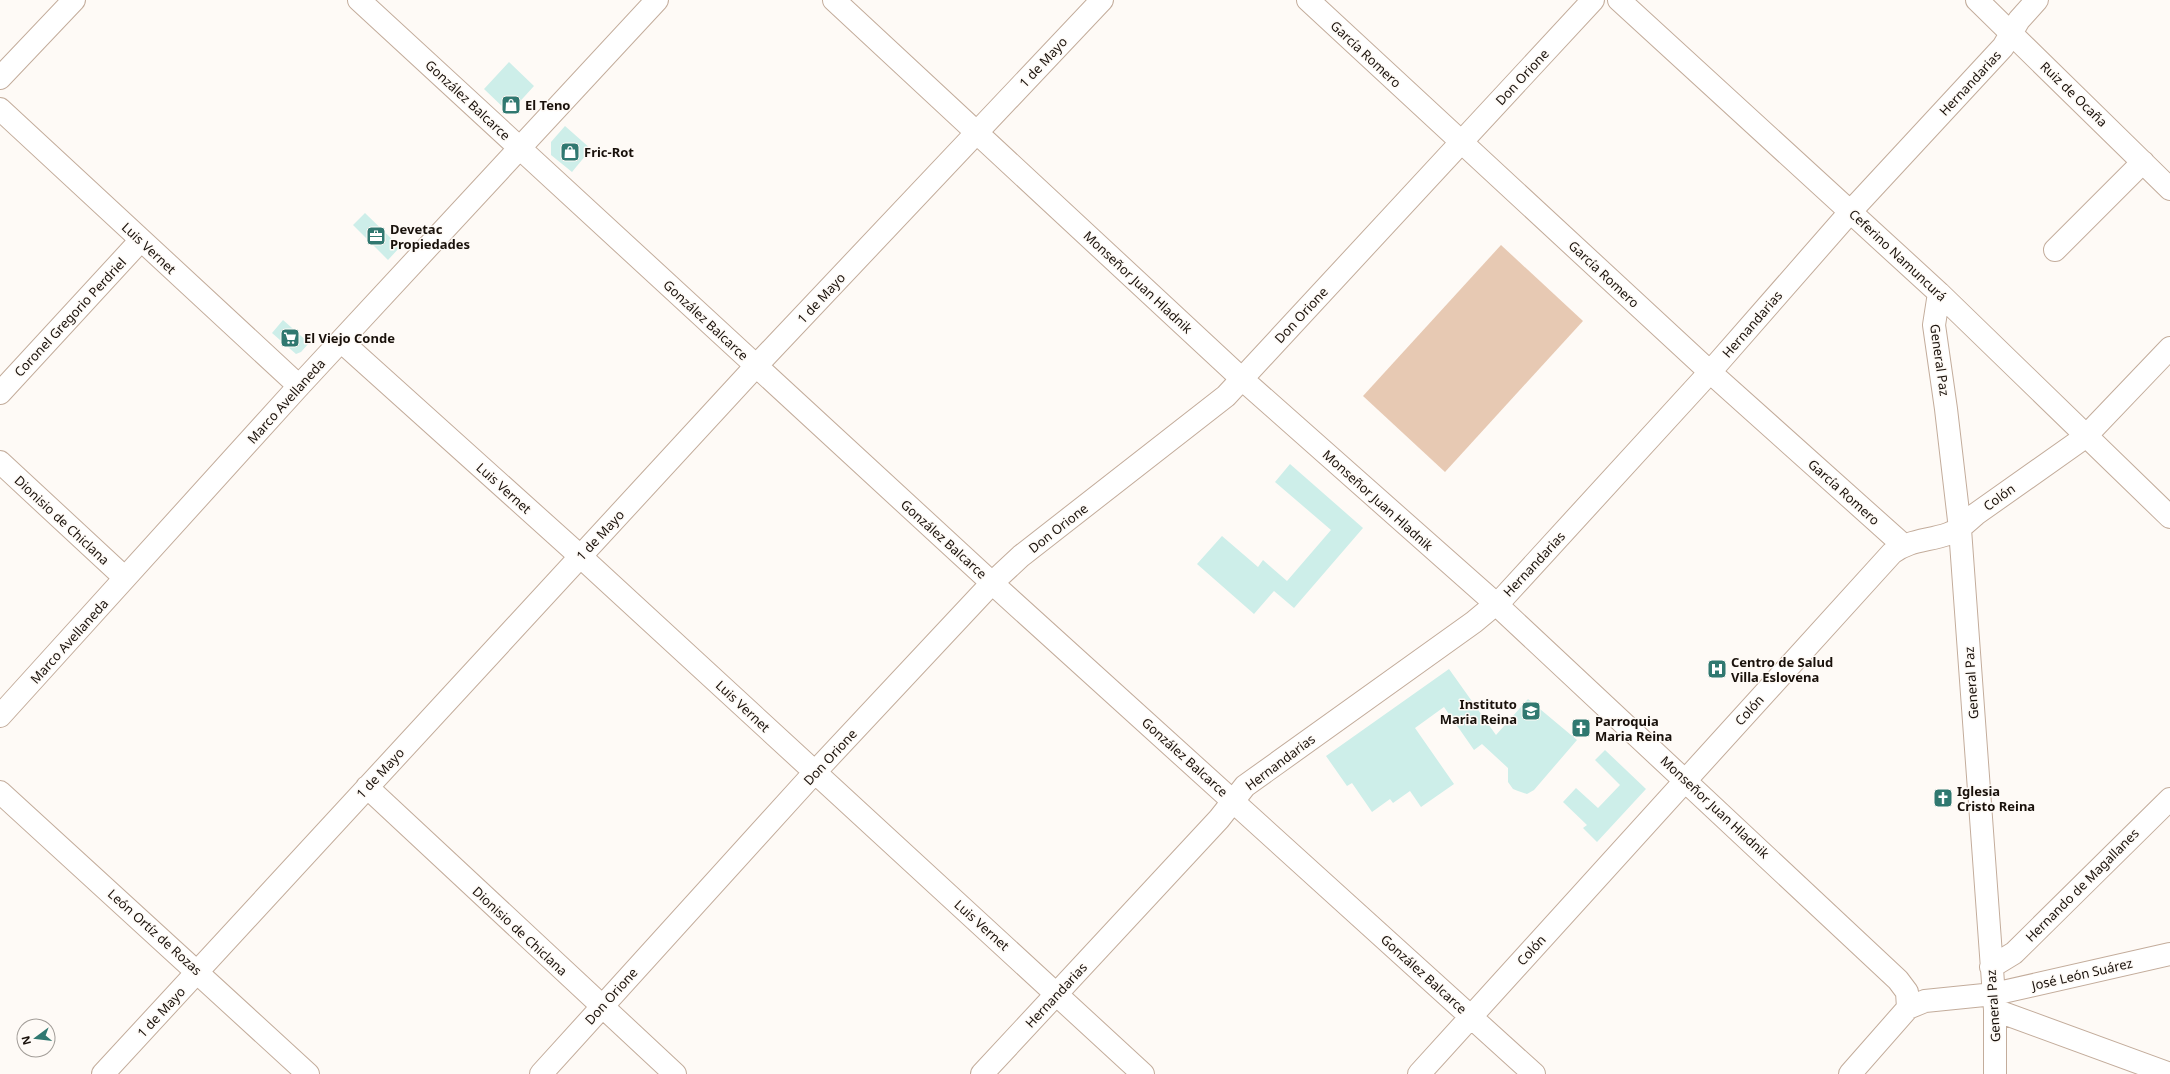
<svg xmlns="http://www.w3.org/2000/svg" width="2170" height="1074" font-family="'Noto Sans',sans-serif">
<style>
.green{fill:#e7c9b3}
.building{fill:#cdeee9}
.lines{fill:none;stroke-linecap:round;stroke-linejoin:round}
.minor-casing{stroke:#c3ac9b;stroke-width:24}
.minor{stroke:#fff;stroke-width:22}
.labels{text-anchor:middle;dominant-baseline:central;stroke-width:3;stroke-linejoin:round;paint-order:stroke}
.street-label{font-size:13px;fill:#19110b;stroke:#fefaf6}
.poi-label{font-size:13px;font-weight:bold;fill:#19110b;stroke:#fefaf6;text-anchor:start}
</style>
<rect width="100%" height="100%" fill="#fefaf6"/>
<path class="green" d="M1501,245l82,76 -138,151 -82,-76z"/>
<path class="building" d="M509,62l25,24 -20,22 -8,2 -22,-21z
M565,126l26,23 -19,23 -21,-17v-13z
M365,213l35,34 -12,13 -35,-35z
M283,320l26,23 -8,9 -5,2 -24,-21z
M1290,464l73,64 -69,80 -20,-17 -20,23 -57,-50 25,-28 36,31 5,-7 24,21 44,-51 -56,-48z
M1449,669l47,66 32,-36 49,41 -43,50 -7,4 -9,-3 -5,-2 -5,-7v-14l-26,-24 -8,6 -30,-43 -29,21 39,56 -33,23 -11,-16 -17,12 -3,-4 -18,13 -20,-29 -5,3 -21,-30z
M1605,750l41,39 -49,53 -14,-14 4,-3 -24,-23 13,-14 22,20 22,-23 -25,-25z"/>
<g class="lines">
<g class="minor-casing">
<path id="minor" d="M359,0l633,583 542,491
M834,0l408,379 254,225 402,376 9,12 1,16
M1308,0l402,372 192,172
M1619,0l320,293 231,224
M1977,0l193,189
M0,78l74,-78
M0,109l299,277
M2055,250l88,-88
M1939,293l-5,32 12,84 14,120 35,481v64
M341,341l239,215 563,518
M0,393l141,-153
M0,462l125,116
M0,716l299,-330 358,-386
M367,787l308,287
M0,792l308,282
M1991,967l23,-14 156,-154
M1995,1010l175,64
M103,1074l653,-708 346,-366
M541,1074l274,-302 177,-189 29,-27 205,-160 367,-396
M982,1074l237,-255 26,-33 229,-164 30,-25 206,-225 141,-161 152,-164 16,-27 18,-20
M1419,1074l473,-521c17,-13 36,-12 56,-19 11,-4 19,-12 28,-20l109,-77 85,-89
M1850,1074l58,-66 17,-7 69,-7 176,-40"/>
</g>
<use href="#minor" class="minor"/>
</g>
<defs>
<g id="shop-square" transform="scale(1)"><rect x="-9" y="-9" width="18" height="18" rx="4" fill="#307870" stroke="#fefaf6"/><path d="M-5-2.5h2.3a2.7 3.5 0 0 1 5.4 0H5L5.5 6h-11ZM-1.5-2.5h3a1.5 2.3 0 0 0-3 0Z" fill="#fff"/></g>
<g id="office-square" transform="scale(1)"><rect x="-9" y="-9" width="18" height="18" rx="4" fill="#307870" stroke="#fefaf6"/><path d="M-6-3h4V-5.5h4V-3h4V5H-6ZM-1-4.5V-3h2v-1.5ZM-6 0V1H6V0Z" fill="#fff"/></g>
<g id="supermarket-square" transform="scale(1)"><rect x="-9" y="-9" width="18" height="18" rx="4" fill="#307870" stroke="#fefaf6"/><path d="M-6-5.5h2.5l.6 2H6L4.5 2H-2.5L-4.4-4H-6ZM-1.5 3.2a1.3 1.3 0 1 0 .1 0ZM3 3.2a1.3 1.3 0 1 0 .1 0Z" fill="#fff"/></g>
<g id="hospital-square" transform="scale(1)"><rect x="-9" y="-9" width="18" height="18" rx="4" fill="#307870" stroke="#fefaf6"/><path d="M-5-5h3v3.5h4V-5h3V5h-3V1.5h-4V5h-3Z" fill="#fff"/></g>
<g id="school-square" transform="scale(1)"><rect x="-9" y="-9" width="18" height="18" rx="4" fill="#307870" stroke="#fefaf6"/><path d="M0-5L7-2L0 1L-7-2ZM-4 1L0 2.5L4 1V4Q0 6-4 4Z" fill="#fff"/></g>
<g id="church-square" transform="scale(1)"><rect x="-9" y="-9" width="18" height="18" rx="4" fill="#307870" stroke="#fefaf6"/><path d="M-1.2-6h2.4v3.5h3.3v2.4h-3.3V6h-2.4V-.1h-3.3v-2.4h3.3Z" fill="#fff"/></g>
</defs>
<g fill-rule="evenodd">
<use href="#shop-square" x="511" y="105"/>
<use href="#shop-square" x="570" y="152"/>
<use href="#office-square" x="376" y="236"/>
<use href="#supermarket-square" x="290" y="338"/>
<use href="#hospital-square" x="1717" y="669"/>
<use href="#school-square" x="1531" y="711"/>
<use href="#church-square" x="1581" y="728"/>
<use href="#church-square" x="1943" y="798"/>
</g>
<g class="labels">
<g class="street-label">
<text transform="translate(1366 54) rotate(43)">García Romero</text>
<text transform="translate(1043 62) rotate(-47)">1 de Mayo</text>
<text transform="translate(1522 77) rotate(-47)">Don Orione</text>
<text transform="translate(1970 83) rotate(-47)">Hernandarias</text>
<text transform="translate(2074 94) rotate(44)">Ruiz de Ocaña</text>
<text transform="translate(468 100) rotate(43)">González Balcarce</text>
<text transform="translate(149 248) rotate(43)">Luis Vernet</text>
<text transform="translate(1898 255) rotate(43)">Ceferino Namuncurá</text>
<text transform="translate(1604 274) rotate(43)">García Romero</text>
<text transform="translate(1138 282) rotate(43)">Monseñor Juan Hladnik</text>
<text transform="translate(821 298) rotate(-47)">1 de Mayo</text>
<text transform="translate(1301 315) rotate(-47)">Don Orione</text>
<text transform="translate(70 317) rotate(-47)">Coronel Gregorio Perdriel</text>
<text transform="translate(706 320) rotate(43)">González Balcarce</text>
<text transform="translate(1752 324) rotate(-49)">Hernandarias</text>
<text transform="translate(1940 360) rotate(82)">General Paz</text>
<text transform="translate(286 401) rotate(-48)">Marco Avellaneda</text>
<text transform="translate(504 488) rotate(42)">Luis Vernet</text>
<text transform="translate(1844 492) rotate(42)">García Romero</text>
<text transform="translate(1999 497) rotate(-36)">Colón</text>
<text transform="translate(1378 500) rotate(42)">Monseñor Juan Hladnik</text>
<text transform="translate(62 520) rotate(43)">Dionisio de Chiclana</text>
<text transform="translate(1058 528) rotate(-38)">Don Orione</text>
<text transform="translate(600 535) rotate(-47)">1 de Mayo</text>
<text transform="translate(944 539) rotate(42)">González Balcarce</text>
<text transform="translate(1534 564) rotate(-47)">Hernandarias</text>
<text transform="translate(69 641) rotate(-48)">Marco Avellaneda</text>
<text transform="translate(1971 683) rotate(-94)">General Paz</text>
<text transform="translate(743 706) rotate(43)">Luis Vernet</text>
<text transform="translate(1749 710) rotate(-48)">Colón</text>
<text transform="translate(830 757) rotate(-47)">Don Orione</text>
<text transform="translate(1185 757) rotate(42)">González Balcarce</text>
<text transform="translate(1280 762) rotate(-37)">Hernandarias</text>
<text transform="translate(380 773) rotate(-47)">1 de Mayo</text>
<text transform="translate(1715 807) rotate(43)">Monseñor Juan Hladnik</text>
<text transform="translate(2082 885) rotate(-45)">Hernando de Magallanes</text>
<text transform="translate(982 925) rotate(42)">Luis Vernet</text>
<text transform="translate(520 931) rotate(43)">Dionisio de Chiclana</text>
<text transform="translate(155 932) rotate(42)">León Ortíz de Rozas</text>
<text transform="translate(1531 950) rotate(-48)">Colón</text>
<text transform="translate(1424 974) rotate(42)">González Balcarce</text>
<text transform="translate(2082 974) rotate(-13)">José León Suárez</text>
<text transform="translate(1056 995) rotate(-47)">Hernandarias</text>
<text transform="translate(611 996) rotate(-48)">Don Orione</text>
<text transform="translate(1993 1006) rotate(-94)">General Paz</text>
<text transform="translate(161 1012) rotate(-47)">1 de Mayo</text>
</g>
<g class="poi-label">
<text x="525" y="105">El Teno</text>
<text x="584" y="152">Fric-Rot</text>
<text x="390" y="229">Devetac<tspan x="390" dy="15">Propiedades</tspan></text>
<text x="304" y="338">El Viejo Conde</text>
<text x="1731" y="662">Centro de Salud<tspan x="1731" dy="15">Villa Eslovena</tspan></text>
<text x="1517" y="704" text-anchor="end">Instituto<tspan x="1517" dy="15">Maria Reina</tspan></text>
<text x="1595" y="721">Parroquia<tspan x="1595" dy="15">Maria Reina</tspan></text>
<text x="1957" y="791">Iglesia<tspan x="1957" dy="15">Cristo Reina</tspan></text>
</g>
</g>
<g transform="translate(36 1038) rotate(255)"><circle r="19" fill="#fefaf6" stroke="#a29d98"/>
<path d="M0-3L7 15L0 10L-7 15Z" fill="#307870"/>
<text y="-6" font-size="11" font-weight="bold" text-anchor="middle" fill="#19110b">N</text>
</g>
</svg>
